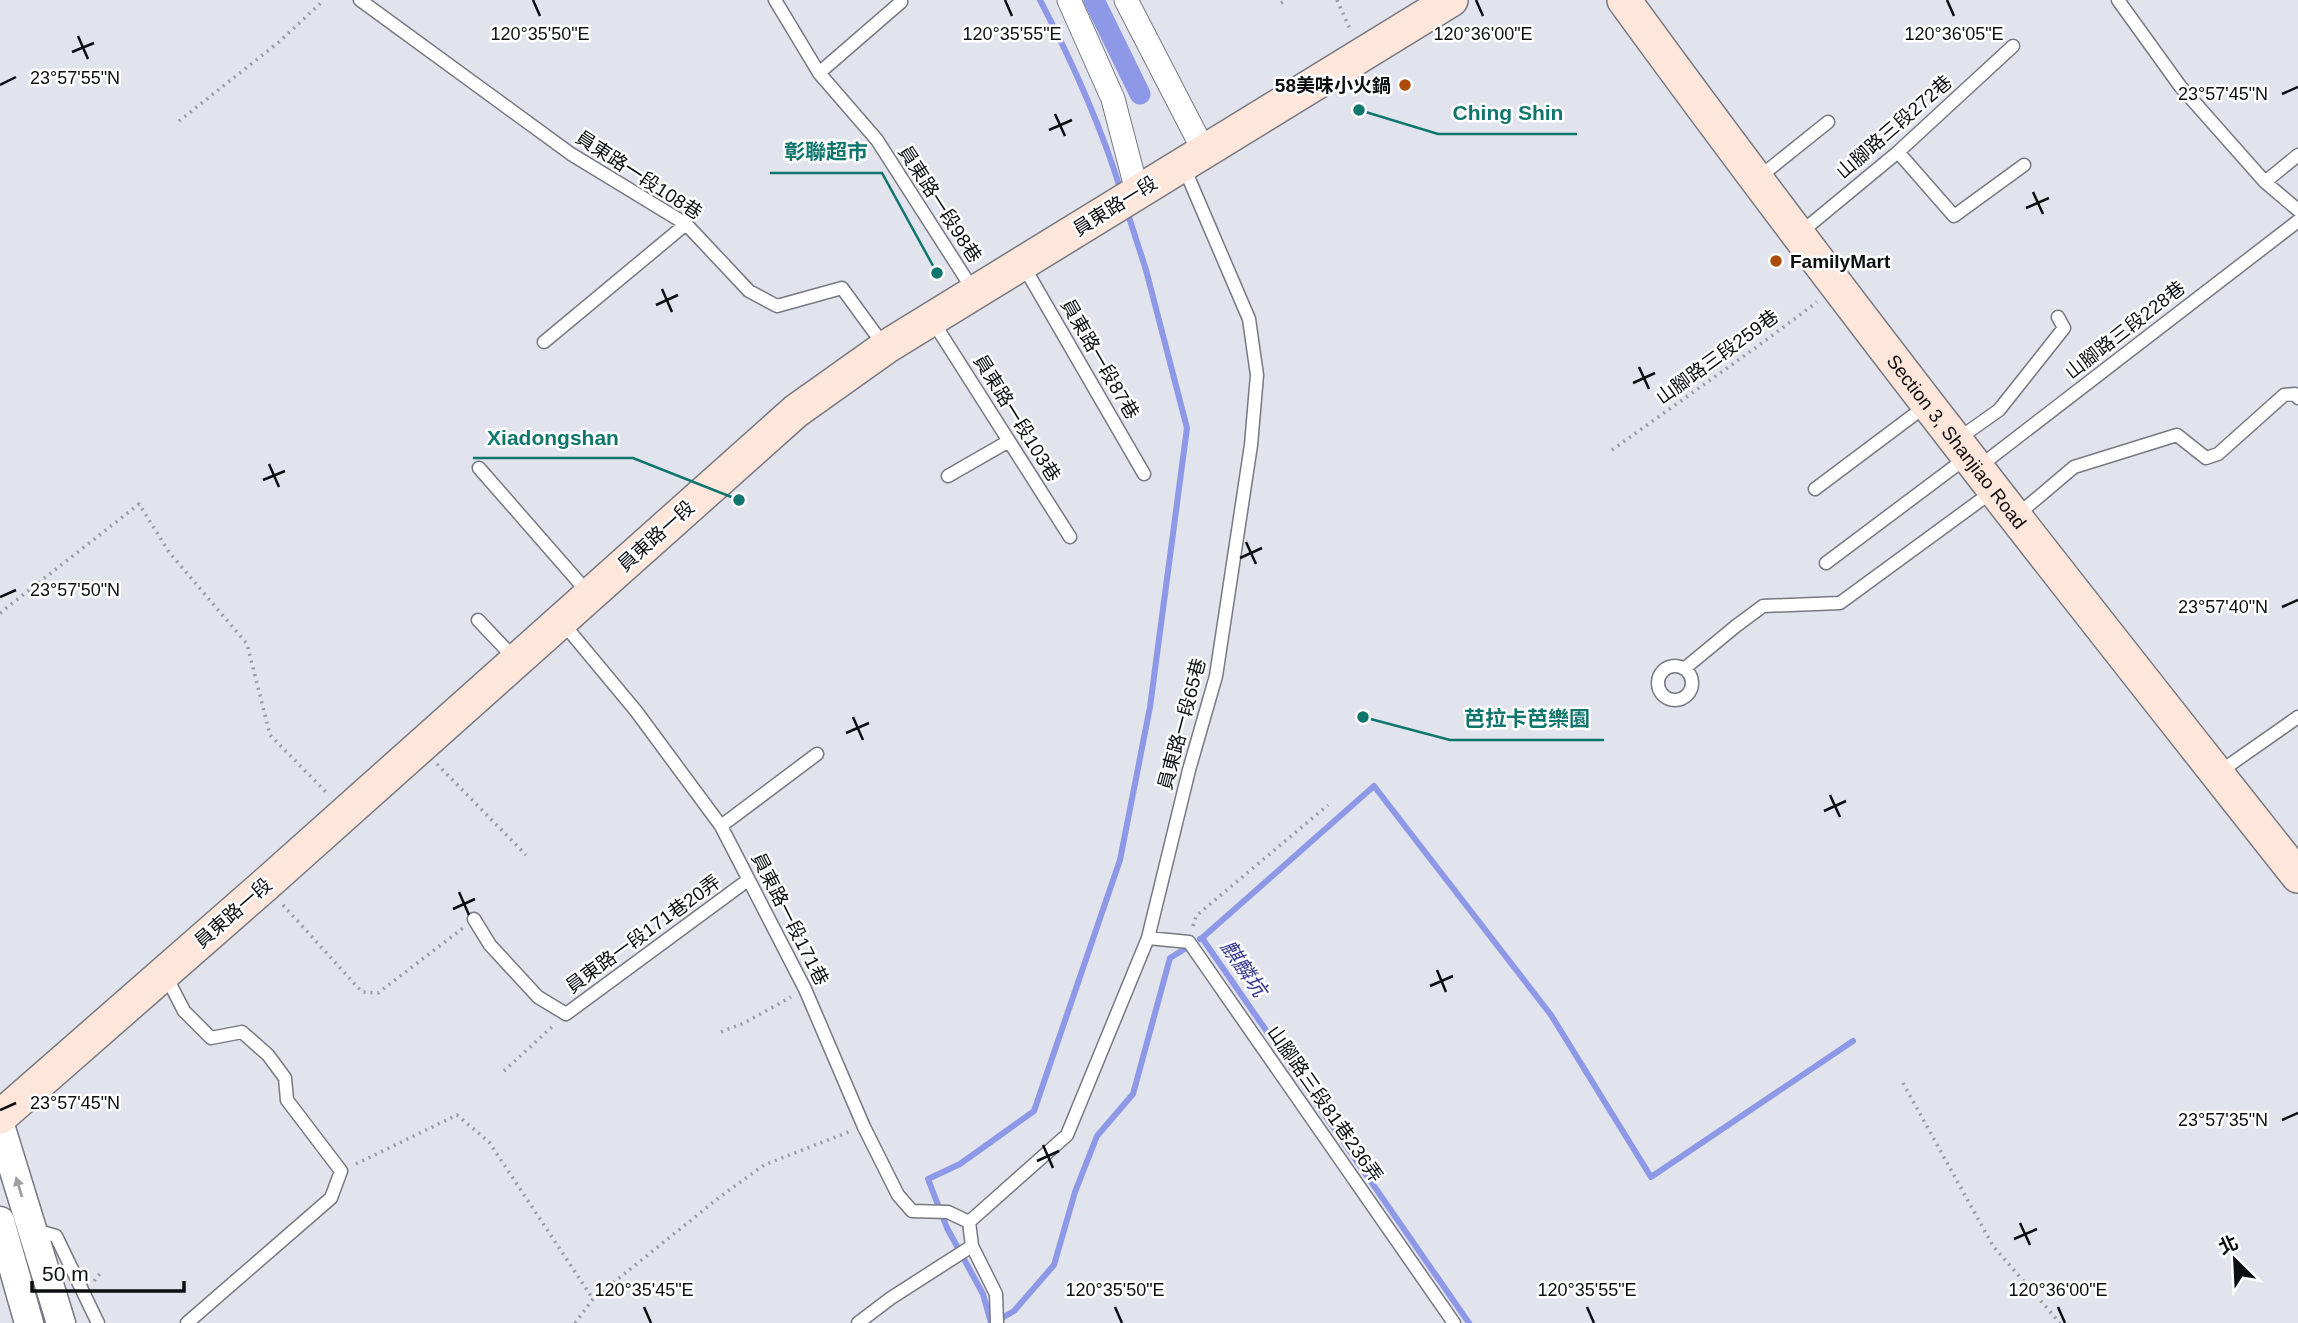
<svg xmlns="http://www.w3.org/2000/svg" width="2298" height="1323" font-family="Arial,'Noto Sans TC',sans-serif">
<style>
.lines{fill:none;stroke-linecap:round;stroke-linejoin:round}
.stream{stroke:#8d98e7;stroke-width:6}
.canal{stroke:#8d98e7;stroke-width:21}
.service-casing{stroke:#777881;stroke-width:15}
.minor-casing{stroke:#777881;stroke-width:25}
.tertiary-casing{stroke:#777881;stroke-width:31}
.secondary-casing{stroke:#777881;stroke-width:36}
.path{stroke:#9a9ca3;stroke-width:3.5;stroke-dasharray:2 5;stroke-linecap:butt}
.service{stroke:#fff;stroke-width:12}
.minor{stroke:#fff;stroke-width:23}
.tertiary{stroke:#fff;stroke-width:28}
.secondary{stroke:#fee6da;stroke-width:33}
.oneway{fill:#9e9fa0}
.ticks{fill:none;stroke:#0d0e11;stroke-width:2.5}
.poi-dot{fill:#ad4b0a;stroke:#fff;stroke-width:2.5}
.labels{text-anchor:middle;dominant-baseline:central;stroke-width:5;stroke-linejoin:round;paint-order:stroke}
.poi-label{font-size:19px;font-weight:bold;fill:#0d0e11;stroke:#fff;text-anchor:end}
.street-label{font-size:19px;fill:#0d0e11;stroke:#fff}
.water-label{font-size:21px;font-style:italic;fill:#383994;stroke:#fff}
.ticks-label{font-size:18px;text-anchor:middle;fill:#0d0e11;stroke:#fff;stroke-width:5;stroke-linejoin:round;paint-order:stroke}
.leader{fill:none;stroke:#0f766e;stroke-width:2.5}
.callout-dot{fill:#0f766e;stroke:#fff;stroke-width:2.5}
.callout-label{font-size:21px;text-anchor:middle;font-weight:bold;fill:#0f766e;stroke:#fff;stroke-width:5;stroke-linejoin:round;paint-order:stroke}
</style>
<rect width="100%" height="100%" fill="#e1e3ed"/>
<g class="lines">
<path class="stream" d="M1040,0c33,63 60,123 81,191
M1202,938l172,-152 177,229 100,162 202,-136
M1200,939l2,-1 267,385
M997,1321l17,-10 40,-46 21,-73 22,-56 36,-42 37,-136 21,-13
M991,1323l-8,-29 -36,-66 -19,-49 32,-15 74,-53 86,-251 30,-153 37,-279 -41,-158 -19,-59"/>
<path class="canal" d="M1094,0l46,94"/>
<g class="service-casing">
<path id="service" d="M360,0l211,154 115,70 63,67 28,15 65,-18 43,59
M775,0l44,73 58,67 98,153
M2118,0l62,86 85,96 33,28
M819,73l82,-71
M1898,152l56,64 70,-51
M1757,179l71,-57
M2265,182l33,-27
M1800,233l98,-81 115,-106
M1023,265l121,209
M932,320l138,217
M544,342l142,-118
M1958,439l41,-29 65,-82 -6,-11
M1980,466l318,-245
M479,468l111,127
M948,476l61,-35
M1815,489l112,-84
M2016,516l58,-49 103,-32 29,23 12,-4 66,-59 11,-1 3,4
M1826,563l140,-105
M478,620l38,40
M562,622l74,89 85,115 84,163 59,138 34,68 14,16 36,1 21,10
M1658 683a17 17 0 1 1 34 0a17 17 0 1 1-34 0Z
M1684,669l52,-43 27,-20 77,-3 153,-112
M2218,773l80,-56
M721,826l96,-72
M474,919l16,26 48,52 28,17 182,-134
M1148,938l41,4 265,381
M166,976l18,35 27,27 31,-6 26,23 17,23 2,22 54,71 -10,27 -144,125
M32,1229l24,7 42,87
M858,1323l33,-25 81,-52
M997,1323l-1,-29 -24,-48 -3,-24 98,-87 81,-197 41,-168 27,-94 35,-231 6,-70 -8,-56 -66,-154"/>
</g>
<g class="minor-casing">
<path id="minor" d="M1069,0l44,99 24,92
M1126,0l78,151"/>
</g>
<g class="tertiary-casing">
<path id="tertiary" d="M0,1125l61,198
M0,1221l29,102"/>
</g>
<g class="secondary-casing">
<g id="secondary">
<path id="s1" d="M1624,0c217,298 445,587 674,876"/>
<path d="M0,1117l265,-232 531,-474 90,-64 565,-347"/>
</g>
</g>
<path class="path" d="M1337,0l14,31
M1281,3l6,-3
M179,121l100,-79 45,-42
M1612,450l146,-104 59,-44
M0,613l139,-109 30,48 78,92 23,91 58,59
M437,764l89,91
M283,905l79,87 16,1 85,-65
M1193,926l3,-10 132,-111
M721,1032l23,-9 47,-26
M504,1071l50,-46
M1903,1083l90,163 67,77
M356,1164l101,-49 32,27 104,157
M94,1281l8,-10
M575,1323l18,-24 128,-103 43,-31 87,-34"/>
<use href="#service" class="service"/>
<use href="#minor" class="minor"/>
<use href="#tertiary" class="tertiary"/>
<use href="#secondary" class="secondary"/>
</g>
<defs><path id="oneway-solid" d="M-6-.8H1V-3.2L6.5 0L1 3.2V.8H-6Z" transform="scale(1.75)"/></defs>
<use class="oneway" href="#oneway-solid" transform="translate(19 1187) rotate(-107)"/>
<path class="ticks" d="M533,0l7,16M1005,0l7,16M1476,0l7,16M1947,0l7,16M78,36l10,23M72,52l22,-9M0,85l16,-8M2282,94l16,-7M1055,114l10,22M1049,130l23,-10M2033,192l10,22M2026,208l23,-10M662,289l10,23M656,305l22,-10M1639,367l10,22M1633,383l22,-10M269,464l10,23M263,480l22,-9M1246,542l10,22M1240,558l22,-10M0,597l16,-7M2282,607l16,-7M853,717l10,23M846,733l23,-10M1830,795l10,22M1824,811l22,-10M459,892l10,23M453,909l22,-10M1437,970l9,22M1430,986l23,-10M0,1110l16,-7M2282,1120l16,-7M1043,1145l10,23M1037,1161l22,-10M2020,1223l10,22M2014,1239l23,-10M644,1307l7,16M1115,1307l7,16M1587,1307l7,16M2058,1307l7,16"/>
<g class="poi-dot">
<circle cx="1405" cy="85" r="7"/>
<circle cx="1776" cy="261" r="7"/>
</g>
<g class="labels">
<g class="poi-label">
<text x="1391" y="85">58美味小火鍋</text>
<text x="1790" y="261" text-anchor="start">FamilyMart</text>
</g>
<g class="street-label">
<text transform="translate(1894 127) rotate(-41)">山腳路三段272巷</text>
<text transform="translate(639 175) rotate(33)">員東路一段108巷</text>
<text transform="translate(940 204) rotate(57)">員東路一段98巷</text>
<text transform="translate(1115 206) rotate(-32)">員東路一段</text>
<text transform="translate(2125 330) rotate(-38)">山腳路三段228巷</text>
<text transform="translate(1717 357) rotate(-36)">山腳路三段259巷</text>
<text transform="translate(1100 359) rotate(60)">員東路一段87巷</text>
<text transform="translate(1017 418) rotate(58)">員東路一段103巷</text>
<text stroke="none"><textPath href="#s1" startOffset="553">Section 3, Shanjiao Road</textPath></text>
<text transform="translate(656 536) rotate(-42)">員東路一段</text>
<text transform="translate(1182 724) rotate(-75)">員東路一段65巷</text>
<text transform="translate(233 913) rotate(-41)">員東路一段</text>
<text transform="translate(790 919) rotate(63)">員東路一段171巷</text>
<text transform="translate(643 934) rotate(-36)">員東路一段171巷20弄</text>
<text transform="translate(1325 1104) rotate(55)">山腳路三段81巷236弄</text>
</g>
<g class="water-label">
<text transform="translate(1244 968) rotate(55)">麒麟坑</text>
</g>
</g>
<g class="ticks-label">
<text x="1012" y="40">120°35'55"E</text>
<text x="1483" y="40">120°36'00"E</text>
<text x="1954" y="40">120°36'05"E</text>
<text x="540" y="40">120°35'50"E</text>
<text x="75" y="84">23°57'55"N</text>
<text x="2223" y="100">23°57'45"N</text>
<text x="75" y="596">23°57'50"N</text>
<text x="2223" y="613">23°57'40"N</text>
<text x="75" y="1109">23°57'45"N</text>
<text x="2223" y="1126">23°57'35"N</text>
<text x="644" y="1296">120°35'45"E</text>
<text x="1115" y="1296">120°35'50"E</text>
<text x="1587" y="1296">120°35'55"E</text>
<text x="2058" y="1296">120°36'00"E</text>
</g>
<path class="leader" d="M1359 110L1438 134H1577M937 273L882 173H770M739 500L633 458H473M1363 717L1450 740H1604"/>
<g class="callout-dot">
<circle cx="1359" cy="110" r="7"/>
<circle cx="937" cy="273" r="7"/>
<circle cx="739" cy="500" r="7"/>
<circle cx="1363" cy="717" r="7"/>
</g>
<g class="callout-label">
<text x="1508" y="120">Ching Shin</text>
<text x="826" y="159">彰聯超市</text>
<text x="553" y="445">Xiadongshan</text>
<text x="1527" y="726">芭拉卡芭樂園</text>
</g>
<g transform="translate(2235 1260) rotate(336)" stroke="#ffffff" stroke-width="5" paint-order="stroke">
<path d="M0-5L12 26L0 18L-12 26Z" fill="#0d0e11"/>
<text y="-10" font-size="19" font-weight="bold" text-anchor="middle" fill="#0d0e11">北</text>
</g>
<path d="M32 1281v10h152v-10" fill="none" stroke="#0d0e11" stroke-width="3.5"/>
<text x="42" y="1281" font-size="21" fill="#0d0e11" stroke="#ffffff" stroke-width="5" paint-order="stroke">50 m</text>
</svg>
